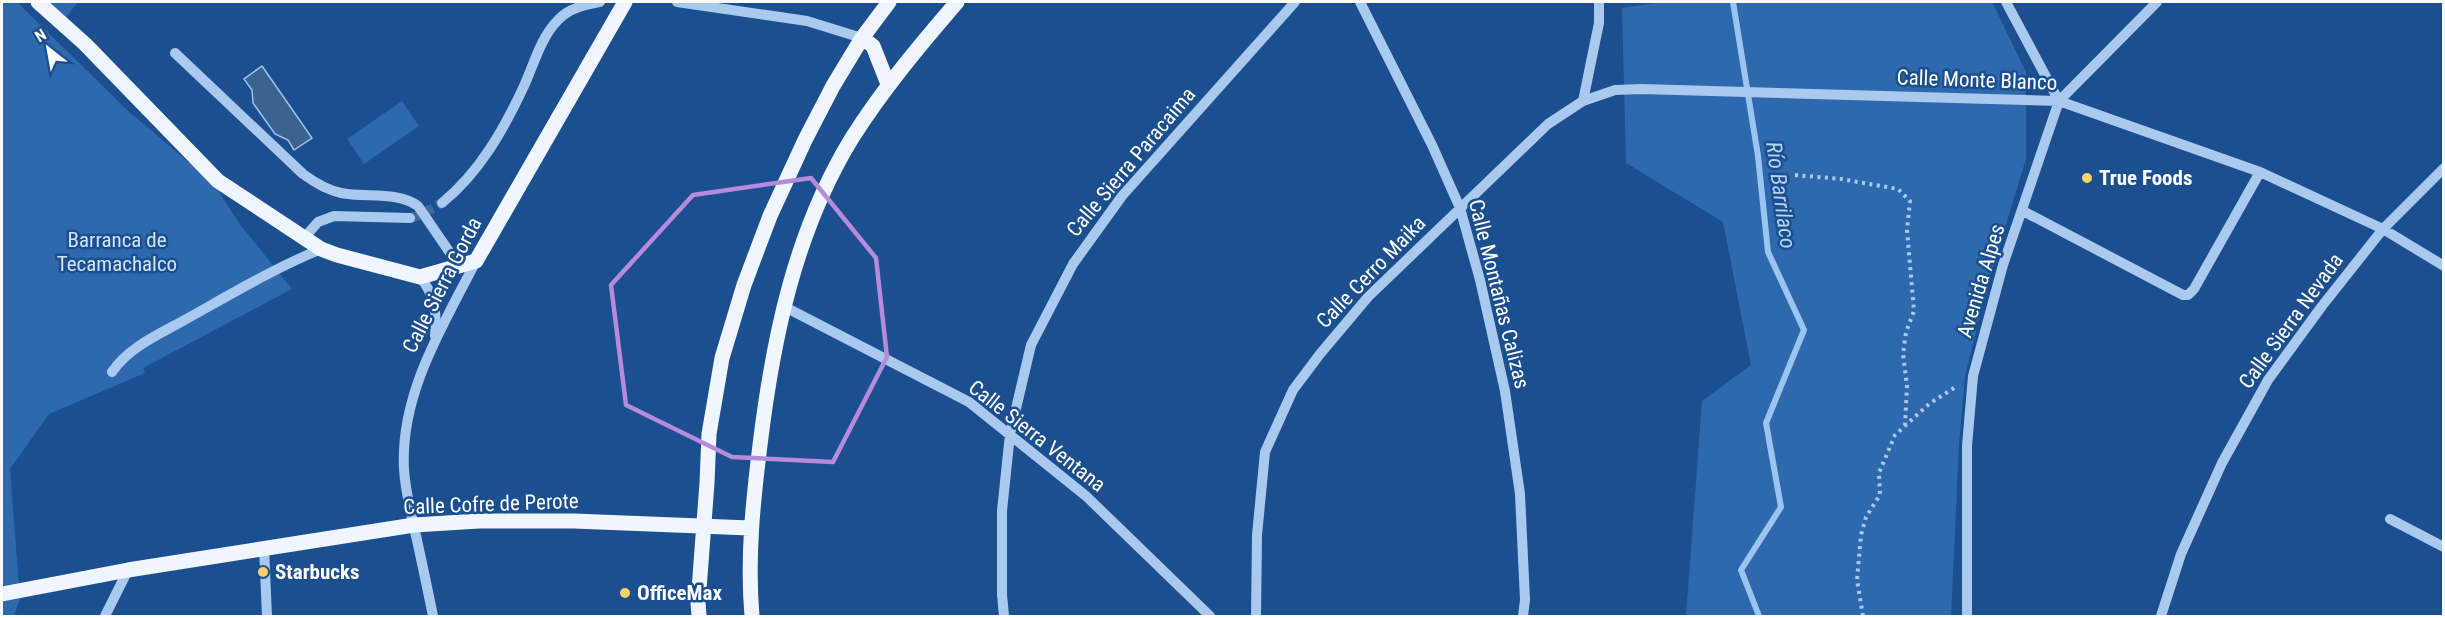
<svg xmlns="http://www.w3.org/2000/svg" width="2445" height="618" font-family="'Roboto Condensed',sans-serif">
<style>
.green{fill:#2e69ad}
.water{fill:#3c6290;stroke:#9cc4f0;stroke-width:1.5}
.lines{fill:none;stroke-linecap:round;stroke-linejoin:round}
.stream{stroke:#9cc4f0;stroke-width:6}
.minor-tunnel{stroke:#3d69a0;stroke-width:10;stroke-dasharray:10 5;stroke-linecap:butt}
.path{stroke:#a9c9ee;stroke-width:4;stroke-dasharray:3 4.5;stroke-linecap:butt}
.minor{stroke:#a9c9ee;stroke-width:10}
.major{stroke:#f0f6ff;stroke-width:15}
.marked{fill:none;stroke:#b68bdc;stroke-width:4.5;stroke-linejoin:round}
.poi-dot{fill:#ffd166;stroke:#1b4f8f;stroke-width:2}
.labels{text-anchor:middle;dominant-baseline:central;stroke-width:5;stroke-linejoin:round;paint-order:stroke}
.street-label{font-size:21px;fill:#fff;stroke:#1b4f8f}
.poi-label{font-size:21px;font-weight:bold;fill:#fff;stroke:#1b4f8f;text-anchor:start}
.park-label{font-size:21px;fill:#cfe3fa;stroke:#1b4f8f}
.water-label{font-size:22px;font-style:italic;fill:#b5d3f5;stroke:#1b4f8f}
</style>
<rect width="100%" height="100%" fill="#1b4f8f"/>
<path class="green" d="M2,2h15l109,107 88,75 25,39 53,66 -149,79 2,5 -96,41 -39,55 10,130 -6,17h-12z
M32,2h46l-19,24z
M1662,2h330l34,70v87l-41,134 -20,84 -6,68 -8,171h-265l16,-215 49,-36 -28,-143 -97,-59 -4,-155z
M402,101l17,25 -55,38 -17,-25z"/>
<path class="water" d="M262,66l50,72 -18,12 -6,-10 -13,-6 -22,-31 -1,-13 -8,-11z"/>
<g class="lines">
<path class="stream" d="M1733,2l25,154 10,96 36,78 -38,93 15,84 -40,63 18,46"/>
<path class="minor-tunnel" d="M410,218l10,-3 22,-12"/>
<path class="path" d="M1795,175l46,4 57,10 12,12 -3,29 7,81 -8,21 -3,22 4,32 -2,39
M1863,616l-6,-36 4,-45 5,-18 14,-22 -1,-22 16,-38 34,-31 28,-18"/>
<path class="minor" d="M677,2l130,19 55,17
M1360,2l72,143 28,63 20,72 25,111 15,103 5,106 -2,16
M2006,2l53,99
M175,53l128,121c11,8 24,16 38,19 24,5 57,-2 77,13l41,60
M1583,101l16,-78v-21
M442,203c38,-31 62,-74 82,-117 10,-22 17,-49 34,-66 11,-12 27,-15 42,-18
M2023,211l160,84h5l6,-6 66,-117
M304,238l14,-16 16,-6 76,2
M420,277c15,18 17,36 15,59
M783,306l186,96 117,94 124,120
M112,372c17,-26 52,-40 78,-55 43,-24 85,-49 131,-68
M2390,519l54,28
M264,548l3,68
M105,616l23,-46
M433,616c-6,-29 -12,-59 -19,-89 -4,-19 -9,-38 -10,-58 -4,-76 39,-143 72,-208
M1004,616l-2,-21v-84l8,-77 21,-89 42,-81 49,-68 173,-194
M1256,616l1,-81 8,-83 28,-62 27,-36 48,-57 180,-173 35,-23 32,-11 27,-1 417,12 201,71 123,57 61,37
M1967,616v-170l6,-70 30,-111 56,-164 98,-99
M2161,616l20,-62 41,-91 46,-83 54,-74 61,-77 61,-61"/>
<path class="major" d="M38,2l47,42 133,137 103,68 16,6 83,22 56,-16 149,-259
M862,38l11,8 15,38
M2,594l126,-24 286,-45 65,-4h95l176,7
M699,616l-1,-13 9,-120 2,-49 13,-76 22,-73 26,-69 35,-76 28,-54 29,-48 27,-36
M752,616c-5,-58 1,-114 8,-171 13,-107 35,-214 92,-307 31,-49 68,-93 105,-136"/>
</g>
<path class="marked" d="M811,178l65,80 11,99 -54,105 -101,-5 -106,-52 -15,-120 82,-90z"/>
<g class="poi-dot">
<circle cx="2087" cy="178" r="6"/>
<circle cx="263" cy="572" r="6"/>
<circle cx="625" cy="593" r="6"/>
</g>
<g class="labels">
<g class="street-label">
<text transform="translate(1977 80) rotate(2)">Calle Monte Blanco</text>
<text transform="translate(1131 162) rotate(-50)">Calle Sierra Paracaima</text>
<text transform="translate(1371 272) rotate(-46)">Calle Cerro Maika</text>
<text transform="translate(1981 281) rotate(-73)">Avenida Alpes</text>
<text transform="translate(442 285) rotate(-63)">Calle Sierra Gorda</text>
<text transform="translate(1499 294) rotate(76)">Calle Montañas Calizas</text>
<text transform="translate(2291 321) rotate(-54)">Calle Sierra Nevada</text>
<text transform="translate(1037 436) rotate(38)">Calle Sierra Ventana</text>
<text transform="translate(491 504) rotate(-2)">Calle Cofre de Perote</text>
</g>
<g class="poi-label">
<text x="2099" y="178">True Foods</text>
<text x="275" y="572">Starbucks</text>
<text x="637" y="593">OfficeMax</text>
</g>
<g class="park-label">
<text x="117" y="240">Barranca de<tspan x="117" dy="24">Tecamachalco</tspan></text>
</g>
<g class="water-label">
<text transform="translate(1781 195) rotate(82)">Río Barrilaco</text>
</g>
</g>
<rect width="2445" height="618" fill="none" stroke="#ffffff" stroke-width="6"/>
<g transform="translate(48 48) rotate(329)" stroke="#1b4f8f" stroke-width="4.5" paint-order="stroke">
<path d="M0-4.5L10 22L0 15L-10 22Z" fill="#ffffff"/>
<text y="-9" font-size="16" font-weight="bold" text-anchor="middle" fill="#ffffff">N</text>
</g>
</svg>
